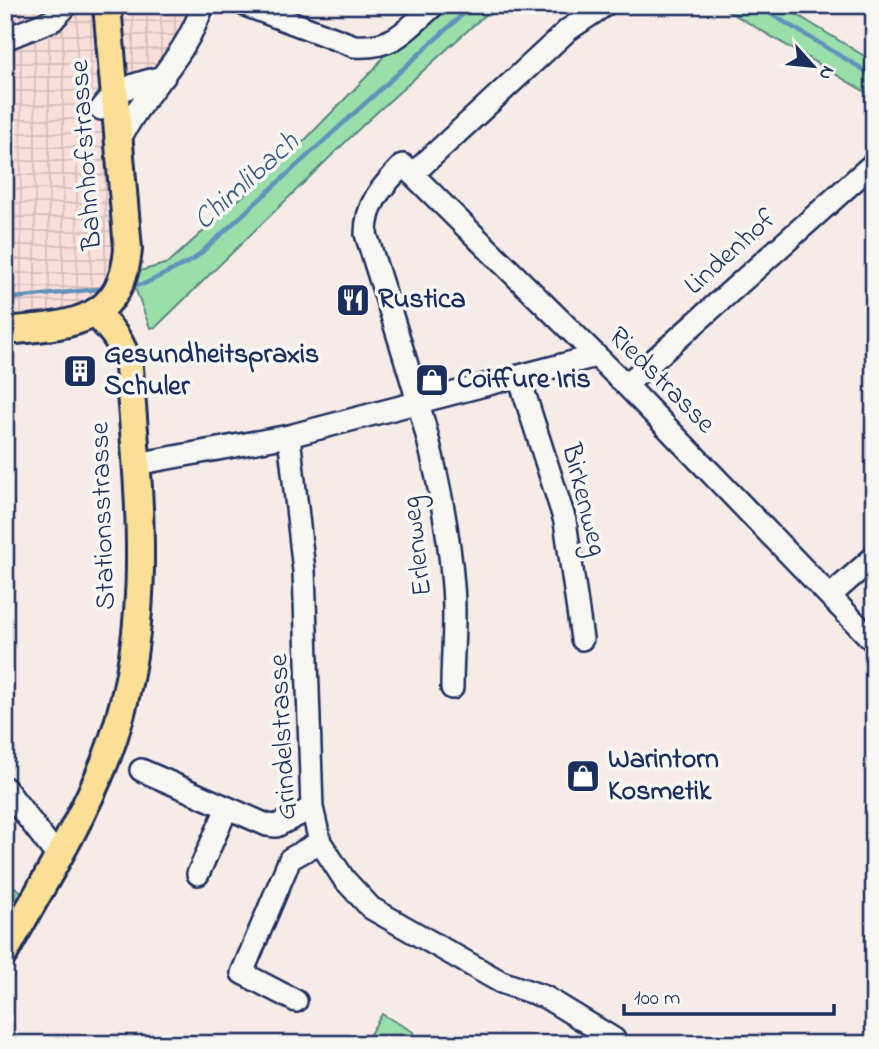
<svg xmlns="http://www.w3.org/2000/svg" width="879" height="1049" font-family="'Indie Flower',sans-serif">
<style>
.industrial{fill:url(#industrial-grid)}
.green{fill:#9adeaa;stroke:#5a8684;stroke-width:2}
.garden{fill:url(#garden-furrows);stroke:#5a8684;stroke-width:2}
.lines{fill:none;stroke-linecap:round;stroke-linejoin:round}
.stream{stroke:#6493ba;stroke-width:4.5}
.minor-casing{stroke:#1b2f5e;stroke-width:26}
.major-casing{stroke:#1b2f5e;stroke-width:32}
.minor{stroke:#f6f6f2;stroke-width:21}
.major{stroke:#fbdf96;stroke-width:26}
.labels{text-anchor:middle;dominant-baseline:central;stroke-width:7;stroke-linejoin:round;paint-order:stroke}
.street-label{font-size:28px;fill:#1b2f5e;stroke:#f6f6f2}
.poi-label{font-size:28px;font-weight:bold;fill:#1b2f5e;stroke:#f6f6f2;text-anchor:start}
.water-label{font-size:30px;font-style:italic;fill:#3a5884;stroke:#f6f6f2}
</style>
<defs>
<pattern id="industrial-grid" width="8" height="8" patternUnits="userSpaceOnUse" patternTransform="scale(1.75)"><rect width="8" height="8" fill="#f9ded9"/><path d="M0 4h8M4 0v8" fill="none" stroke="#d5bfbd"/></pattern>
<pattern id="garden-furrows" width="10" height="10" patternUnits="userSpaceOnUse" patternTransform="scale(1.75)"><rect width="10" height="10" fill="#9adeaa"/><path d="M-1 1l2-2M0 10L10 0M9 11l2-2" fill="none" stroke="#84bf95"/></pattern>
</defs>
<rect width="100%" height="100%" fill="#f7ebe7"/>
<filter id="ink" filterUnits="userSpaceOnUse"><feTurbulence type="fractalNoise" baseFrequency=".0143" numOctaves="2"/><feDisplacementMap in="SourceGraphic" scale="14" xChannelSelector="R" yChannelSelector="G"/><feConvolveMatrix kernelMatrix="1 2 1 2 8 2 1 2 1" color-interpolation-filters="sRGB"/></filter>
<g filter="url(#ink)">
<path class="industrial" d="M5,5h206l-16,41 -17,28 -48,57 -19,165 -106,35z"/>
<path class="green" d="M434,5h62l-132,119 -208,203 -6,1 -20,-54 38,-11 135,-121 71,-73 23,-31z
M718,5h63l93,57v35z
M382,1014l31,18 3,12 -18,-3 -2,3h-32z"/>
<path class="garden" d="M5,880l17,12 -17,27z"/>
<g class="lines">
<path class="stream" d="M756,5l118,71
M130,286l14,-2 49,-24 280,-255
M5,299l103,-11"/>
<g class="minor-casing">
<path id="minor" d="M245,5l109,41c40,3 52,-16 80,-41
M5,39l48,-19 14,-15
M101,109c15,-21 39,-27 63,-32
M119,141c25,-51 65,-79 84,-136
M414,173l154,-143 37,-25
M519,377l46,144 17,118
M626,385l248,-222
M289,436l15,135 8,237 8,34 24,37 27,29 130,74 44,15 69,42
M136,464l153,-28 307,-80
M831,595l43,-38
M452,688c0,-34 4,-69 1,-102 -9,-122 -51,-236 -87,-352 0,-31 16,-47 37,-69l223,220 248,257
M141,770l126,55 9,1 36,-18
M5,788l47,61 9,6
M198,874l29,-66
M296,1001l-54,-28 48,-114 30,-17"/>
</g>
<g class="major-casing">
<path id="major" d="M5,331c63,-6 117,-6 123,-82l-21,-244
M5,952c35,-64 74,-125 101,-193 50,-129 33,-258 23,-392 -6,-24 -17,-37 -34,-54"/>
</g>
<use href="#minor" class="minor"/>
<use href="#major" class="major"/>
</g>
</g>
<defs>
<g id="restaurant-square" transform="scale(1.75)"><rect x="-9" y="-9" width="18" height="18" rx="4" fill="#1b2f5e" stroke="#f6f6f2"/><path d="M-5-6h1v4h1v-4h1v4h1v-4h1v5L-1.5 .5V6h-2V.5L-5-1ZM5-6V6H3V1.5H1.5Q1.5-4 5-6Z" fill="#fff"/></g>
<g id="building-square" transform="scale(1.75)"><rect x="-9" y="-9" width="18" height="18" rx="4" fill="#1b2f5e" stroke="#f6f6f2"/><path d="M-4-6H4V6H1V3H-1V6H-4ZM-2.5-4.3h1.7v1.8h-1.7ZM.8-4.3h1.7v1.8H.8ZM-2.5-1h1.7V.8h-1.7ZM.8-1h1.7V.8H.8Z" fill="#fff"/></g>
<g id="shop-square" transform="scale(1.75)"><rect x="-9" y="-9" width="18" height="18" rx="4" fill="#1b2f5e" stroke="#f6f6f2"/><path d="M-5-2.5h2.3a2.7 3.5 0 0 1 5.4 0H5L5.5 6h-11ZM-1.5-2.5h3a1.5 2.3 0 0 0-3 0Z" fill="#fff"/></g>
</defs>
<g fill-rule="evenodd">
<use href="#restaurant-square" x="353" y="300"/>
<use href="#building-square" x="80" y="371"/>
<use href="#shop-square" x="432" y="380"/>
<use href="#shop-square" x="583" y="776"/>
</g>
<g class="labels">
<g class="street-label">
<text transform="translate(87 155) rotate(-94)">Bahnhofstrasse</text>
<text transform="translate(731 253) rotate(-42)">Lindenhof</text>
<text transform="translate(661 381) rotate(45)">Riedstrasse</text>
<text transform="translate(583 500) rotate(76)">Birkenweg</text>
<text transform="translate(104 516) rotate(-92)">Stationsstrasse</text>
<text transform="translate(418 546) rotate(-97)">Erlenweg</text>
<text transform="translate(284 737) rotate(-93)">Grindelstrasse</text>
</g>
<g class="poi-label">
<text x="378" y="300">Rustica</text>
<text x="104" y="355">Gesundheitspraxis<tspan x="104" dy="32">Schuler</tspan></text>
<text x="457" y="380">Coiffure Iris</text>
<text x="608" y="760">Warintorn<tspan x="608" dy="32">Kosmetik</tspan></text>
</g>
<g class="water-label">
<text transform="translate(247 182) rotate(-42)">Chimlibach</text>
</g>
</g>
<rect width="879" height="1049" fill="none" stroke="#f6f6f2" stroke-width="28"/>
<rect x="14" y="14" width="851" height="1021" fill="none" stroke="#1b2f5e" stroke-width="2.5" filter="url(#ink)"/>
<g transform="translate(813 66) rotate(117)" stroke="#f6f6f2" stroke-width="5" paint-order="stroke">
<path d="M0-5L12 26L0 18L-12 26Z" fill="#1b2f5e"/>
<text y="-10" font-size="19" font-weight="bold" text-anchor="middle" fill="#1b2f5e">N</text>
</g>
<path d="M624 1004v10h210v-10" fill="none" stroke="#1b2f5e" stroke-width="3.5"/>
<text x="634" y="1004" font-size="21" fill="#1b2f5e" stroke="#f6f6f2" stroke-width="5" paint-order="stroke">100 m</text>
</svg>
